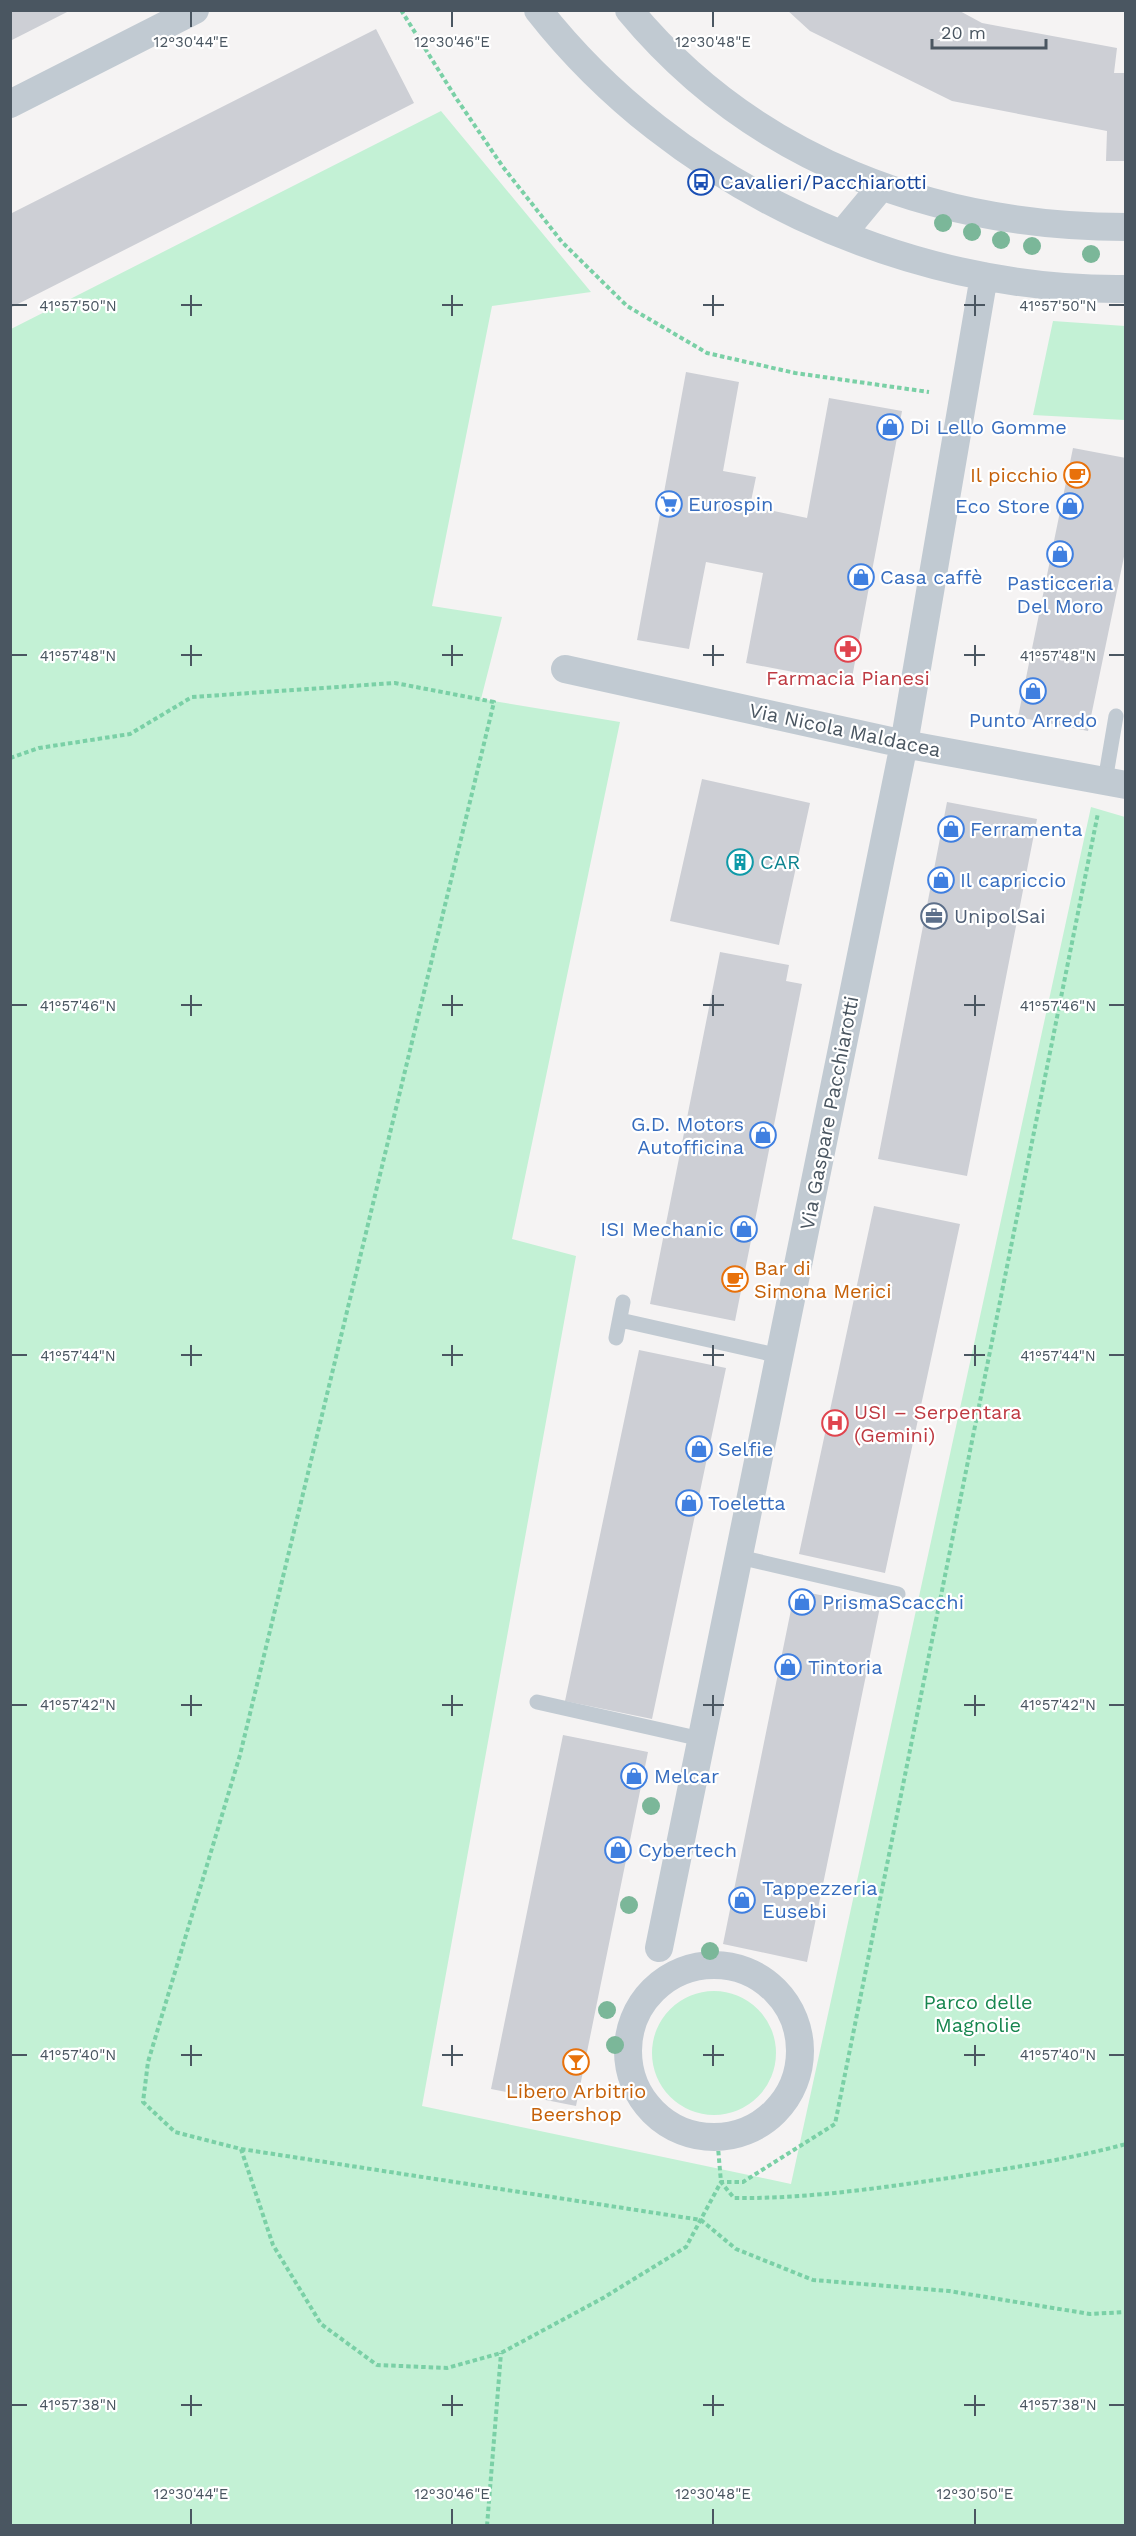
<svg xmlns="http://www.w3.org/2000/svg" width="1136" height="2536" font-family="'Work Sans',sans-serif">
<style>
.green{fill:#c3f1d5}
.building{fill:#cdcfd5}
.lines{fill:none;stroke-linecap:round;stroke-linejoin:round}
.path{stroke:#7ad0a6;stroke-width:4;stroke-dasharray:4.5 3;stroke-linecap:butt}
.lane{stroke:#c1cad2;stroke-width:15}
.street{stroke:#c1cad2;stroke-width:28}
.tree{fill:#7bb799}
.ticks{fill:none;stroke:#4a5661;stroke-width:2}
.labels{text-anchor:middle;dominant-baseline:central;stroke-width:4.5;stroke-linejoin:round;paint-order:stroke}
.transit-label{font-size:20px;fill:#164399;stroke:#fff;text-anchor:start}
.shop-label{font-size:20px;fill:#366cbe;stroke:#fff;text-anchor:start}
.food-label{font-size:20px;fill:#c56008;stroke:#fff;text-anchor:end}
.health-label{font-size:20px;fill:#be3a42;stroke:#fff}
.street-label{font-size:20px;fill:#4a5661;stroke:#fff}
.culture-label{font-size:20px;fill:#0d838f;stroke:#fff;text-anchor:start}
.service-label{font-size:20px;fill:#4e5e75;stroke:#fff;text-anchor:start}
.park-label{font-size:20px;fill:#17864f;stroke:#fff}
.ticks-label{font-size:15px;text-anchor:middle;fill:#4a5661;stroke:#fff;stroke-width:4.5;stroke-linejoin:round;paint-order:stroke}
</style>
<rect width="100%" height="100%" fill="#f5f3f3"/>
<path class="green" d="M441,111l150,181 -99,14 -60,300 70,11 -21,82 139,23 -108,517 64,17 -154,850 369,78 300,-1377 34,10v1708h-1114v-2196z
M1053,321l72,5v94l-92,-5z
M652 2053a62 62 0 1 1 124 0a62 62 0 1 1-124 0Z"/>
<path class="building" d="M10,10h61l-61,31z
M787,10h171l24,13 135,25 -3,25h12v88h-20l1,-30 -155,-30 -142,-70z
M376,29l38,74 -404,205v-94z
M686,372l53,10 -16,89 33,6 -6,29 57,12 22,-120 73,13 -51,272 -105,-20 17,-90 -57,-11 -17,87 -52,-9z
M1073,448l53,10v89l-38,184 -70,-14z
M702,779l108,24 -31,142 -109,-24z
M947,802l90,17 -70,357 -89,-17z
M720,952l69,13 -3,16 16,3 -67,337 -85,-17z
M874,1206l86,18 -75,349 -86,-19z
M639,1350l87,18 -74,351 -87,-18z
M795,1590l85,17 -73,355 -84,-18z
M563,1735l85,17 -72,354 -85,-17z"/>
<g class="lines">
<path class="path" d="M401,10l55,88 47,69 59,75 65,64 80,47 88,20 134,19
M10,758l29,-10 91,-14 62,-37 203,-14 99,19 -254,1053 -92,307 -5,40 32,30 66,17 32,96 48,79 56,41 70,3 54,-15 102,-55 83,-51 35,-65h22l92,-58 263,-1311
M717,2136l4,46 13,16c73,1 144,-10 215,-20 60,-10 118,-18 177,-34
M241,2149l460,71 35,29 77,31 136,11 141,23 36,-2
M487,2526l14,-173"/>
<path class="lane" d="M1105,781l11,-65
M620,1320l160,36
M616,1338l7,-36
M739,1557l159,37
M537,1702l164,37"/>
<path class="street" d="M538,10c137,175 366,282 588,279
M629,10c124,150 306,217 497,217
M10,104l185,-94
M842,234l39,-47
M565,669l339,75 222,41
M659,1948l245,-1204 80,-468
M628 2051a86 86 0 1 1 172 0a86 86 0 1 1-172 0Z"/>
</g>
<g class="tree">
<circle cx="943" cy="223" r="9"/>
<circle cx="972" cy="232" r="9"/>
<circle cx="1001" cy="240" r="9"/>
<circle cx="1032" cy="246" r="9"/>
<circle cx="1091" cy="254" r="9"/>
<circle cx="651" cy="1806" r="9"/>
<circle cx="629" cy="1905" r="9"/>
<circle cx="710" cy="1951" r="9"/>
<circle cx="607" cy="2010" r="9"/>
<circle cx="615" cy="2045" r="9"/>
</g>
<path class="ticks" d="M191,12v15M452,12v15M713,12v15M191,295v21M452,295v21M713,295v21M975,295v21M12,305h15M181,305h21M442,305h21M703,305h21M964,305h21M1109,305h15M191,645v21M452,645v21M713,645v21M975,645v21M12,655h15M181,655h21M442,655h21M703,655h21M964,655h21M1109,655h15M191,995v21M452,995v21M713,995v21M975,995v21M12,1005h15M181,1005h21M442,1005h21M703,1005h21M964,1005h21M1109,1005h15M191,1345v21M452,1345v21M713,1345v21M975,1345v21M12,1355h15M181,1355h21M442,1355h21M703,1355h21M964,1355h21M1109,1355h15M191,1695v21M452,1695v21M713,1695v21M975,1695v21M12,1705h15M181,1705h21M442,1705h21M703,1705h21M964,1705h21M1109,1705h15M191,2045v21M452,2045v21M713,2045v21M975,2045v21M12,2055h15M181,2055h21M442,2055h21M703,2055h21M964,2055h21M1109,2055h15M191,2395v21M452,2395v21M713,2395v21M975,2395v21M12,2405h15M181,2405h21M442,2405h21M703,2405h21M964,2405h21M1109,2405h15M191,2509v15M452,2509v15M713,2509v15M975,2509v15"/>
<defs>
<g id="bus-ring" transform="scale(1.35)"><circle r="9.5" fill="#fff" stroke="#1a4fb4" stroke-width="1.5"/><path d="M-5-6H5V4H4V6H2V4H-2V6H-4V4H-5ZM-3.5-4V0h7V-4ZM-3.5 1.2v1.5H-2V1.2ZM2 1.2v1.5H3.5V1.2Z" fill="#1a4fb4"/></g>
<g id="shop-ring" transform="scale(1.35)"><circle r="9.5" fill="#fff" stroke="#3f7fe0" stroke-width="1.5"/><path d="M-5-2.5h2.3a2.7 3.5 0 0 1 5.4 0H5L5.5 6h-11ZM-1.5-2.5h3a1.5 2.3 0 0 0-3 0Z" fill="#3f7fe0"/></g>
<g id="cafe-ring" transform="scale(1.35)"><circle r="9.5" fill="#fff" stroke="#e8710a" stroke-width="1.5"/><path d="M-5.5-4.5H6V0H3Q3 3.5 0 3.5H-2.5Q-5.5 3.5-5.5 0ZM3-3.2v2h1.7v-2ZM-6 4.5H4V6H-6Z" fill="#e8710a"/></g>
<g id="supermarket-ring" transform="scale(1.35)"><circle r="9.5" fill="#fff" stroke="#3f7fe0" stroke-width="1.5"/><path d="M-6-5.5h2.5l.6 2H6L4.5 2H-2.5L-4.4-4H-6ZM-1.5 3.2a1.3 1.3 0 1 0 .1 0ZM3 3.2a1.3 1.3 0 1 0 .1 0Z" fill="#3f7fe0"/></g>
<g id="pharmacy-ring" transform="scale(1.35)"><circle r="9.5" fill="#fff" stroke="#e0444e" stroke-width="1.5"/><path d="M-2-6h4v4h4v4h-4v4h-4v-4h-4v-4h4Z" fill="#e0444e"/></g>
<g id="building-ring" transform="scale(1.35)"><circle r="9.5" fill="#fff" stroke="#0f9aa8" stroke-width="1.5"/><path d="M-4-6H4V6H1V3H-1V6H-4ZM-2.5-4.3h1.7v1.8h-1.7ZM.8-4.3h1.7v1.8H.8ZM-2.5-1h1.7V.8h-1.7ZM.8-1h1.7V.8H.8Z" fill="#0f9aa8"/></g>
<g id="office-ring" transform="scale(1.35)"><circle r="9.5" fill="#fff" stroke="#5c6f8a" stroke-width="1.5"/><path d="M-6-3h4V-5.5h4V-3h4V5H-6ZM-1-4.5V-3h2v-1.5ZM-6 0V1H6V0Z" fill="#5c6f8a"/></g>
<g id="hospital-ring" transform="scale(1.35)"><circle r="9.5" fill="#fff" stroke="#e0444e" stroke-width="1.5"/><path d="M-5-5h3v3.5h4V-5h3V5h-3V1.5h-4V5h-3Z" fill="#e0444e"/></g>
<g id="bar-ring" transform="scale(1.35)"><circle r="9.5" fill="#fff" stroke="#e8710a" stroke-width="1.5"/><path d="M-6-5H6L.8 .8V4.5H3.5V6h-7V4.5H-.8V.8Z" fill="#e8710a"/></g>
</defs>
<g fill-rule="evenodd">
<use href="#bus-ring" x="701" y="182"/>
<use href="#shop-ring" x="890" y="427"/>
<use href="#cafe-ring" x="1077" y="475"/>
<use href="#supermarket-ring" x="669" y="504"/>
<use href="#shop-ring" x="1070" y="506"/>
<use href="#shop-ring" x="1060" y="554"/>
<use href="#shop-ring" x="861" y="577"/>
<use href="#pharmacy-ring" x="848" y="649"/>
<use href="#shop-ring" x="1033" y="691"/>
<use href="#shop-ring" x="951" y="829"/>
<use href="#building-ring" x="740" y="862"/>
<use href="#shop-ring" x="941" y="880"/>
<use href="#office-ring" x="934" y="916"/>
<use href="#shop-ring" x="763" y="1135"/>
<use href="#shop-ring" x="744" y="1229"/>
<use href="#cafe-ring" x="735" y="1279"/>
<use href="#hospital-ring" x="835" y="1423"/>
<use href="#shop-ring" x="699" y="1449"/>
<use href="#shop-ring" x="689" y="1503"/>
<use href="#shop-ring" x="802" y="1602"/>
<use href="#shop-ring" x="788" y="1667"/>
<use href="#shop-ring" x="634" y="1776"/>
<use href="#shop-ring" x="618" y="1850"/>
<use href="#shop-ring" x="742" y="1900"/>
<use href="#bar-ring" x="576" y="2062"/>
</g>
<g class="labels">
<g class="transit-label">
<text x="720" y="182">Cavalieri/Pacchiarotti</text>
</g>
<g class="shop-label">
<text x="910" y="427">Di Lello Gomme</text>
<text x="688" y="504">Eurospin</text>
<text x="1050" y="506" text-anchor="end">Eco Store</text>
<text x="880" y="577">Casa caffè</text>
<text x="1060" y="583" text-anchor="middle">Pasticceria<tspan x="1060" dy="23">Del Moro</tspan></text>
<text x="1033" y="720" text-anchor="middle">Punto Arredo</text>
<text x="970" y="829">Ferramenta</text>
<text x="960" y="880">Il capriccio</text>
<text x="744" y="1124" text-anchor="end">G.D. Motors<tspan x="744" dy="23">Autofficina</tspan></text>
<text x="724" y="1229" text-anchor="end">ISI Mechanic</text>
<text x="718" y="1449">Selfie</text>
<text x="708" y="1503">Toeletta</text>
<text x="822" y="1602">PrismaScacchi</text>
<text x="808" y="1667">Tintoria</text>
<text x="654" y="1776">Melcar</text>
<text x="638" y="1850">Cybertech</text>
<text x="762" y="1888">Tappezzeria<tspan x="762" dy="23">Eusebi</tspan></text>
</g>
<g class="food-label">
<text x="1058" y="475">Il picchio</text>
<text x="754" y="1268" text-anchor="start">Bar di<tspan x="754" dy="23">Simona Merici</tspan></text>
<text x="576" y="2091" text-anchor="middle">Libero Arbitrio<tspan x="576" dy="23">Beershop</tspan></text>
</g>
<g class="health-label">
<text x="848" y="678">Farmacia Pianesi</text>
<text x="854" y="1412" text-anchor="start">USI – Serpentara<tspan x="854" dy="23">(Gemini)</tspan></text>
</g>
<g class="street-label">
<text transform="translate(845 730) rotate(12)">Via Nicola Maldacea</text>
<text transform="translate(829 1113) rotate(-79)">Via Gaspare Pacchiarotti</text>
</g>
<g class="culture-label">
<text x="760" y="862">CAR</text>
</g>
<g class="service-label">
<text x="954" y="916">UnipolSai</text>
</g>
<g class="park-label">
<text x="978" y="2002">Parco delle<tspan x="978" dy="23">Magnolie</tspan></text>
</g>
</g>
<g class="ticks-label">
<text x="191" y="47">12°30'44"E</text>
<text x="452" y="47">12°30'46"E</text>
<text x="713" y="47">12°30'48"E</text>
<text x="78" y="311">41°57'50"N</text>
<text x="1058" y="311">41°57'50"N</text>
<text x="78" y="661">41°57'48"N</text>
<text x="1058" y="661">41°57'48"N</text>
<text x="78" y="1011">41°57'46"N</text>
<text x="1058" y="1011">41°57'46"N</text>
<text x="78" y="1361">41°57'44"N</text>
<text x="1058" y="1361">41°57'44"N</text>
<text x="78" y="1710">41°57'42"N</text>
<text x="1058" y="1710">41°57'42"N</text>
<text x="78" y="2060">41°57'40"N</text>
<text x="1058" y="2060">41°57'40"N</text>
<text x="78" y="2410">41°57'38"N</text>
<text x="1058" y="2410">41°57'38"N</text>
<text x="191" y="2499">12°30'44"E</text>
<text x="452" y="2499">12°30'46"E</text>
<text x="713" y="2499">12°30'48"E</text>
<text x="975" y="2499">12°30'50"E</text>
</g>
<rect width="1136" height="2536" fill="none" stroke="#4a5661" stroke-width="24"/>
<path d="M932 39v9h114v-9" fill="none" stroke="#4a5661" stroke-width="3"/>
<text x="941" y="39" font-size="18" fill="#4a5661" stroke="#ffffff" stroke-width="4.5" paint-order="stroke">20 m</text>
</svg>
